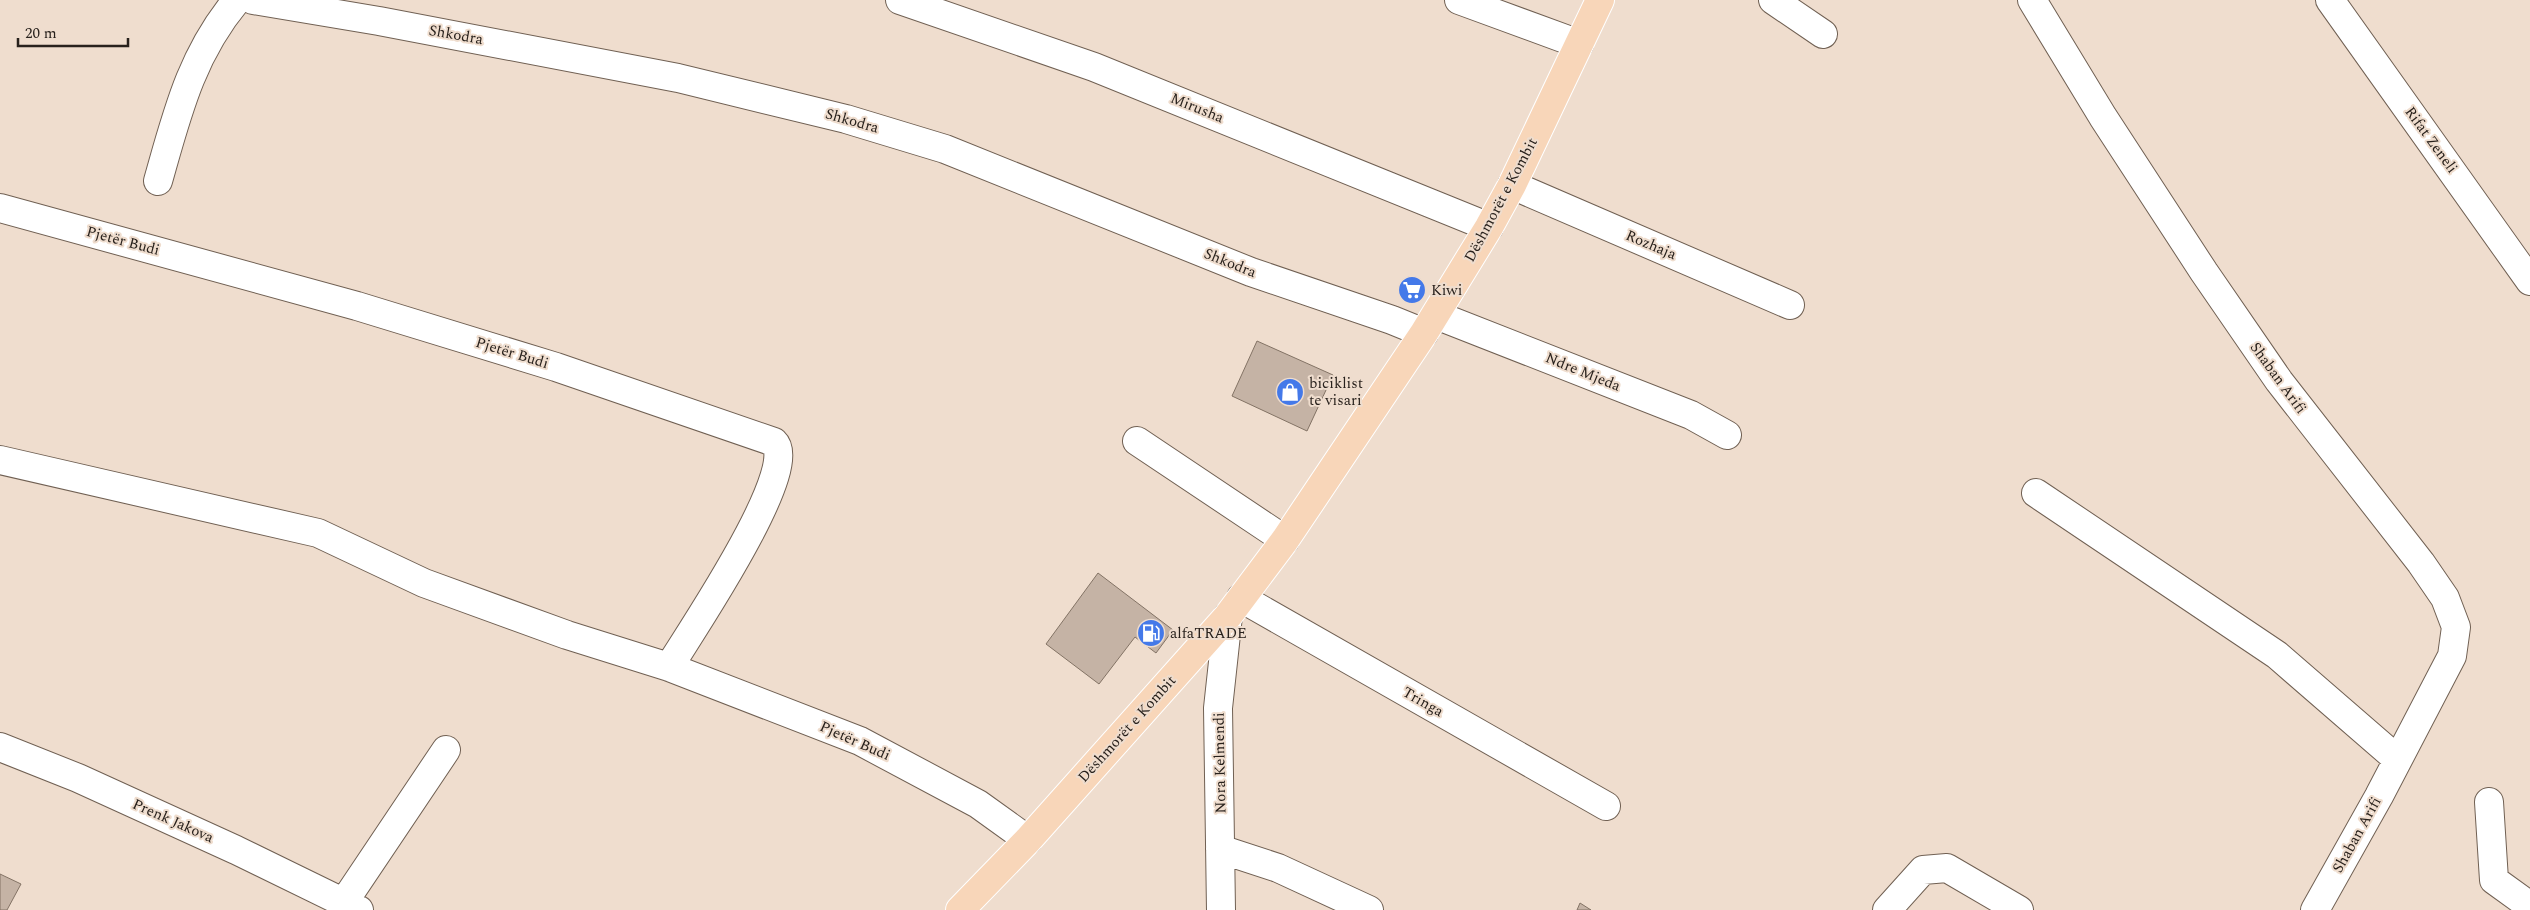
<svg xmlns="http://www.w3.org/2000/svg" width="2530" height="910" font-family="Spectral,serif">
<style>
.building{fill:#c5b3a5;stroke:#837365}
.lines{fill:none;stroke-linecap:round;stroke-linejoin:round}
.minor-casing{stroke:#706053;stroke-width:30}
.major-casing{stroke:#fff;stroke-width:30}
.minor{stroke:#fff;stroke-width:28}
.major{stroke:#f8d6b9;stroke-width:28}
.labels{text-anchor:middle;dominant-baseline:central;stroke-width:4;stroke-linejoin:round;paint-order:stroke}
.street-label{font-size:15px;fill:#28211c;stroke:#efddce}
.poi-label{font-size:15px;fill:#28211c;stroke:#efddce;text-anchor:start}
</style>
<rect width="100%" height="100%" fill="#efddce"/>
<path class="building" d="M1257,341l76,34 -26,56 -75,-35z
M1098,573l75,57 -17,23 -21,-16 -36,47 -53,-40z
M0,874l21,10 -14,26h-7z
M1580,903l11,7h-14z"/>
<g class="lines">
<g class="minor-casing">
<path id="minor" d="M253,0l126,21 299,57 168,41 99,30 306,123 141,48 32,13
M900,0l194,67 395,160
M1459,0l120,44
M1773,0l50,34
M2032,0l71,117 101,155 75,109 142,182 24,35 11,29 -4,29 -73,140 -64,114
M2330,0l200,281
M158,181c19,-67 33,-126 79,-181
M1512,185l278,120
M0,208l357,98 199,61 218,75c28,26 -86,194 -105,225
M1436,315l255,100 36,20
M1137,441l148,99
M0,460l318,73 106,50 143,52 102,32 191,74 118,63 50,36
M2036,493l241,162 120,104
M1241,598l365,208
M0,747l78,31 158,72 123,60
M2489,802l5,78 36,26
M1220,849l58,19 91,42
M344,902l102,-152
M1221,910l-3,-202 10,-92
M1887,910l36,-40 24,-2 72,42"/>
</g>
<g class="major-casing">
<path id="major" d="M960,910l68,-70 200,-224 57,-76 139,-207 65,-106 23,-42 88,-185"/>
</g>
<use href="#minor" class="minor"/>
<use href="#major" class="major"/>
</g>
<defs>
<g id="supermarket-disc" transform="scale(1.4375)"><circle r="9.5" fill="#4479e9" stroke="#efddce"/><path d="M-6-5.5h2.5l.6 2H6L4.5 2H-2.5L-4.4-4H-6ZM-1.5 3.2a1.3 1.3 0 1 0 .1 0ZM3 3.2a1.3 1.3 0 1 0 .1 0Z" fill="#fff"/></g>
<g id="shop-disc" transform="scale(1.4375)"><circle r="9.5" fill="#4479e9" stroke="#efddce"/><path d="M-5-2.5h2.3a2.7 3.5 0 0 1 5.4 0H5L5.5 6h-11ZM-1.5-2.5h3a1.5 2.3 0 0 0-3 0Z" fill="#fff"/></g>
<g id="fuel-disc" transform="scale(1.4375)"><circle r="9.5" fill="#4479e9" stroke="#efddce"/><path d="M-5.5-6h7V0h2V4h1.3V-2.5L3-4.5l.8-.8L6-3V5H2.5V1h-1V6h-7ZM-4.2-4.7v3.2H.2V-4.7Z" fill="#fff"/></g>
</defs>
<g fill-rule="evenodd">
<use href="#supermarket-disc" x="1412" y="290"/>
<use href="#shop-disc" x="1290" y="392"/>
<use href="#fuel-disc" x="1151" y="633"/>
</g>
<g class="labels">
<g class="street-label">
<text transform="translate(456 35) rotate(10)">Shkodra</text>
<text transform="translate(1197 108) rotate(22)">Mirusha</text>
<text transform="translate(852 121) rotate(16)">Shkodra</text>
<text transform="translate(2431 140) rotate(54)">Rifat Zeneli</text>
<text transform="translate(1501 200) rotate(-62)">Dëshmorët e Kombit</text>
<text transform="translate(123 241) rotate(15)">Pjetër Budi</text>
<text transform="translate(1651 245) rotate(23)">Rozhaja</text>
<text transform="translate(1230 263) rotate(22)">Shkodra</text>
<text transform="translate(512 353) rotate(17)">Pjetër Budi</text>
<text transform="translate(1583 372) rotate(22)">Ndre Mjeda</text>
<text transform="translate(2278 378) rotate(54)">Shaban Arifi</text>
<text transform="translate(1423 702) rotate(30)">Tringa</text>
<text transform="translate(1127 729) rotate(-48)">Dëshmorët e Kombit</text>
<text transform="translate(855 741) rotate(24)">Pjetër Budi</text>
<text transform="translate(1220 763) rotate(-91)">Nora Kelmendi</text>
<text transform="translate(173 821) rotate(24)">Prenk Jakova</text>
<text transform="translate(2357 835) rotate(-61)">Shaban Arifi</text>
</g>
<g class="poi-label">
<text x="1431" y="290">Kiwi</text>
<text x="1309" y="383">biciklist<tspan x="1309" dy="17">te visari</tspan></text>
<text x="1170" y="633">alfaTRADE</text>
</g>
</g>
<path d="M18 38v8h110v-8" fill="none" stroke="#28211c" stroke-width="2.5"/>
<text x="25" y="38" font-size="15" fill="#28211c" stroke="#efddce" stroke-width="4" paint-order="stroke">20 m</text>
</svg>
